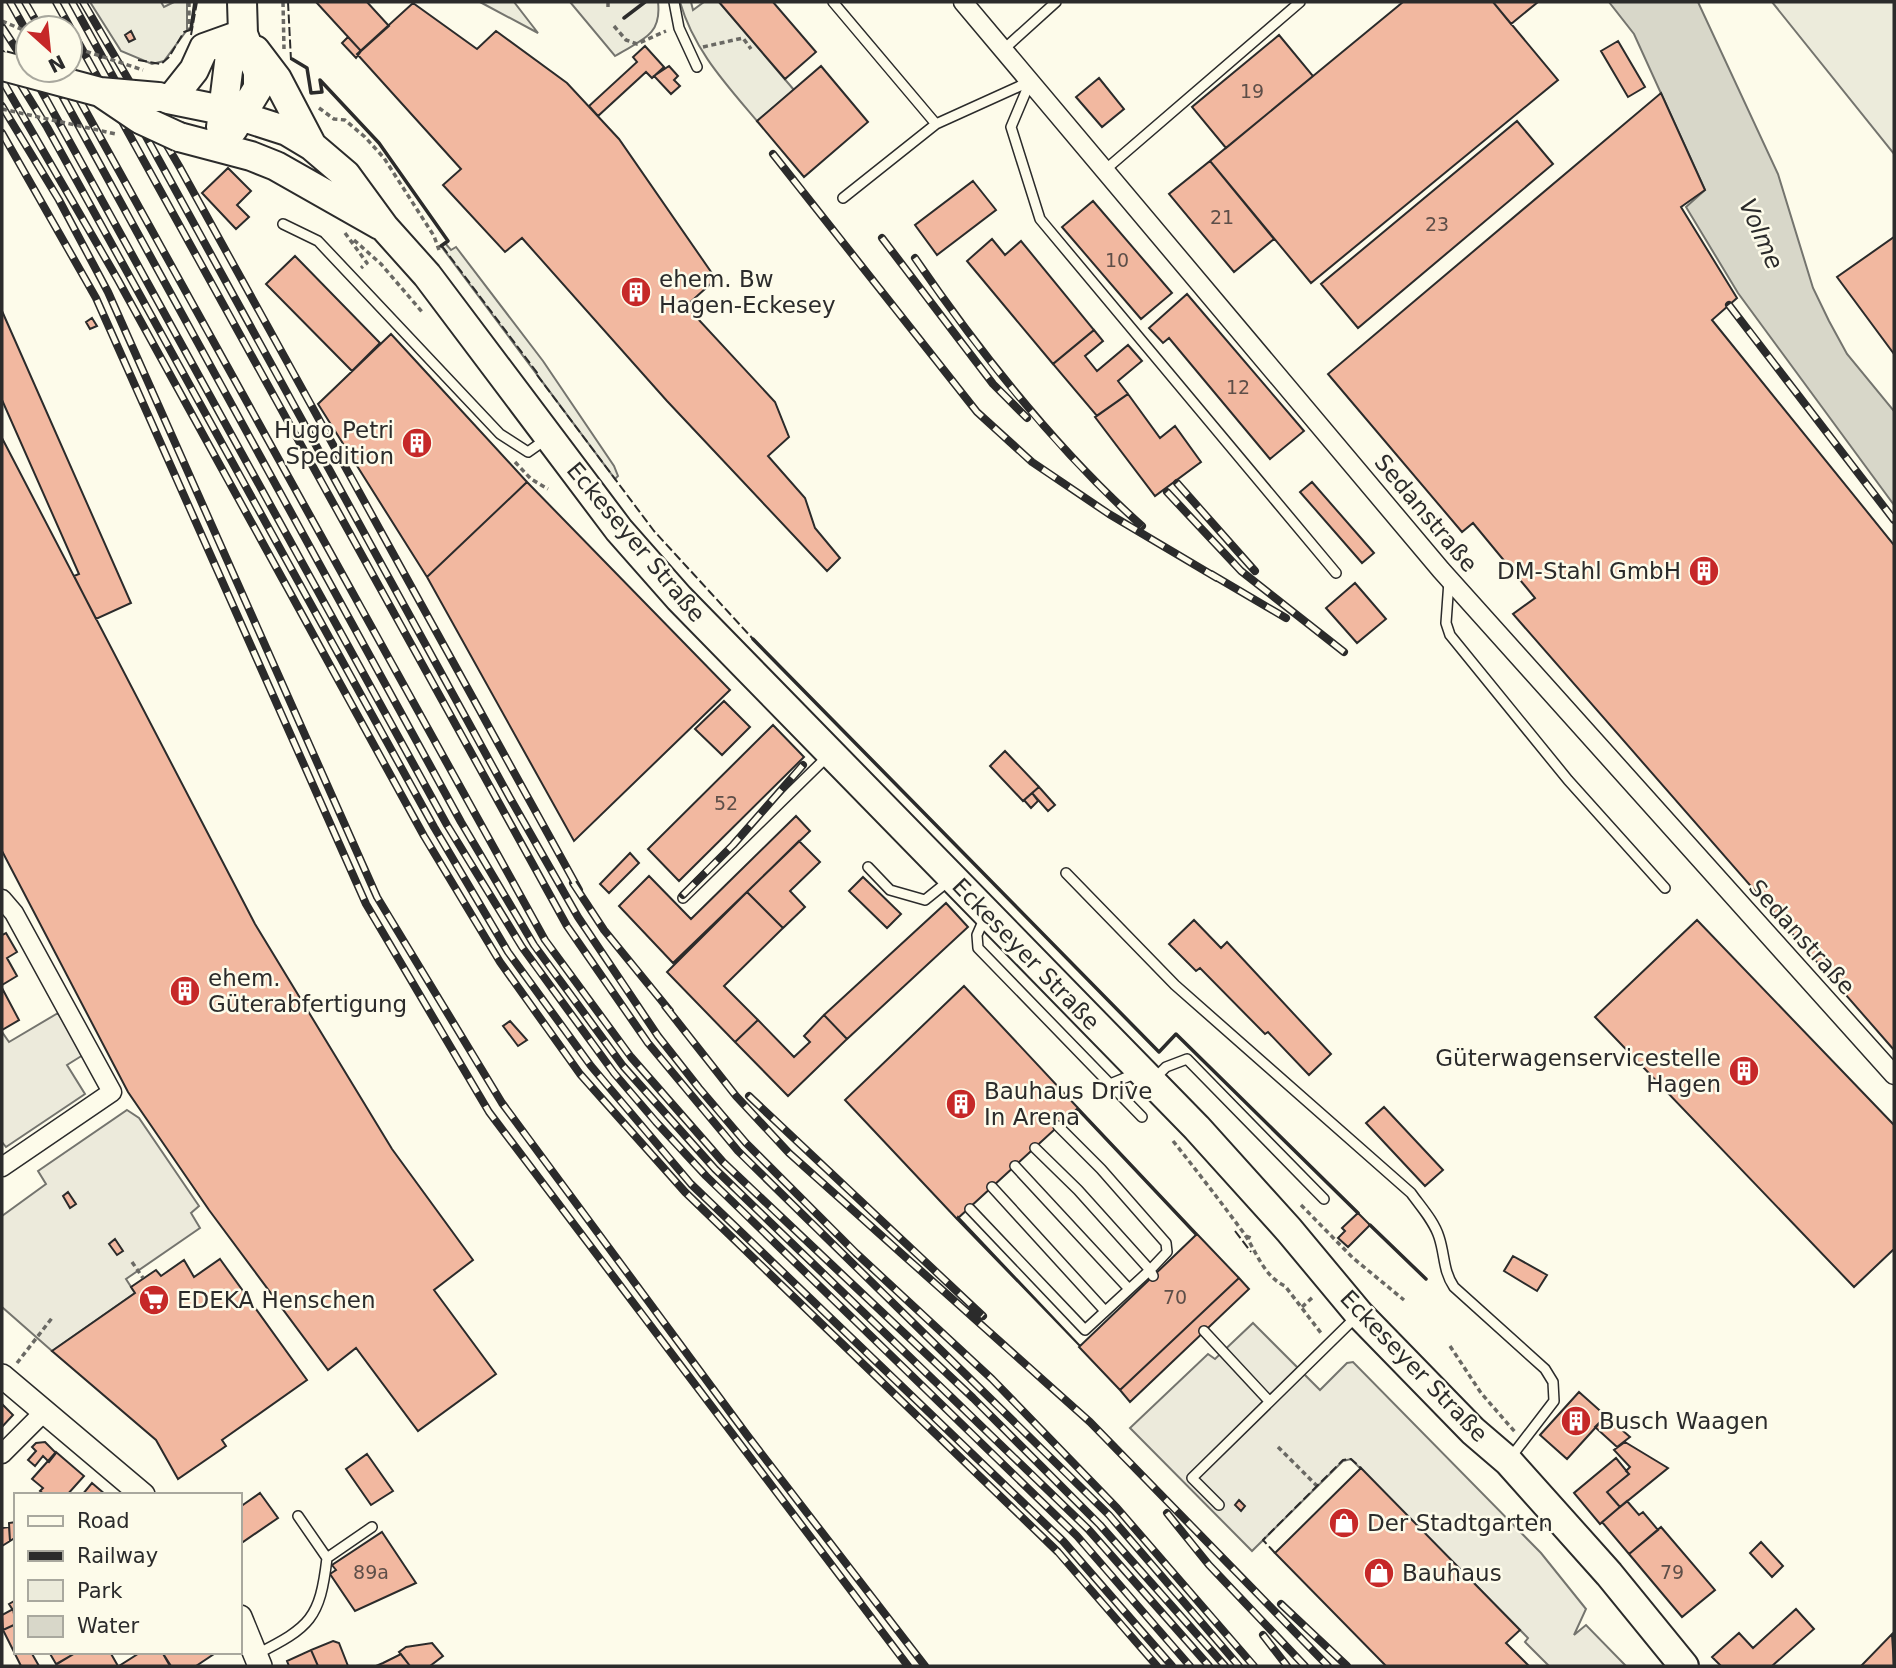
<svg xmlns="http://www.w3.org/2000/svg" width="1896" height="1668" font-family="'DejaVu Sans',sans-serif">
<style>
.green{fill:#ecebdb;stroke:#74746e;stroke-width:2}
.parking{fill:#eceadb;stroke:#74746e;stroke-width:2}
.water{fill:#d8d7c9;stroke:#74746e;stroke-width:2}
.building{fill:#f2b8a0;stroke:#2b2b2b;stroke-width:2}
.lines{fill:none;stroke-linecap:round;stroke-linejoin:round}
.service-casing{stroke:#2b2b2b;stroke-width:12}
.minor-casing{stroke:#2b2b2b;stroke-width:21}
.tertiary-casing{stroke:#2b2b2b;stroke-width:26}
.primary-casing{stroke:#2b2b2b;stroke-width:32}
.path{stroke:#6a6964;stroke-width:3.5;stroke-dasharray:5 3.5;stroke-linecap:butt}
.service{stroke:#fdfbea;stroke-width:9}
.minor{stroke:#fdfbea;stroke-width:18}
.tertiary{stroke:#fdfbea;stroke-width:23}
.primary{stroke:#fdfbea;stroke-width:28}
.rail-casing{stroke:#2b2b2b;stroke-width:8}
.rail{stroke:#fdfbea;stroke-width:5;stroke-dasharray:16;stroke-linecap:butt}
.primary-bridge-casing{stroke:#2b2b2b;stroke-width:32;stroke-linecap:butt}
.path-bridge{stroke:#6a6964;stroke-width:3.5;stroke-dasharray:5 3.5;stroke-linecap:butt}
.primary-bridge{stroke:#fdfbea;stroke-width:28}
.fence{stroke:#2b2b2b;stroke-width:2;stroke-dasharray:9 3.5;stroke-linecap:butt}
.wall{stroke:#2b2b2b;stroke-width:3.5}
.labels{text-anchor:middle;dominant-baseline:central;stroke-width:5;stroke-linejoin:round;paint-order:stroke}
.number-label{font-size:19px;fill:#5d4e48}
.poi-label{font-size:23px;fill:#2b2b2b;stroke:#fdfbea;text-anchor:start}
.street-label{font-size:23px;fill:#2b2b2b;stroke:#fdfbea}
.water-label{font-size:24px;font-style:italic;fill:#2b2b2b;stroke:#fdfbea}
</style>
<rect width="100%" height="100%" fill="#fdfbea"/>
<path class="green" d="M90,2h71l3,5 10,-5h13v28l-23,31 -12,3 -31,-13z
M480,2h34l24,31z
M570,2h88c4,34 -17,38 -43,54z
M680,2h11l2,8 11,-8h15l75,88 -37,31c-32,-38 -63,-71 -77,-119z
M1772,2h122v152z
M445,243l6,7 5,-3 87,114 71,105 4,10 -3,3 -174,-233z"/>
<path class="parking" d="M58,1013l25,42 -16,10 18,29 -79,53 -4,-5v-110l7,10z
M127,1110l12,8 60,88 -8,7 9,15 -74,51 9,14 -83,58 -50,-44v-91l44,-32 -8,-13z
M1253,1323l67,67 27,-27 6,-1 188,191 45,56 -12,26 12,-10 40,41h-77l-24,-24 3,-4 -177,-179 -8,2 -91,90 -122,-123 78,-74 7,5z"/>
<path class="water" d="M1609,2h89l80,172 35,114 16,33 18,33 47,57v94l-156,-212 -52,-86 19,-17 -71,-156z"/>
<path class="building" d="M316,2h51l22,24 -28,25z
M719,2h54l43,50 -31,27z
M1403,2h90l65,78 -247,203 -101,-122z
M1493,2h45l-27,22z
M413,3l64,46 19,-18 71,52 52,56 97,140 -30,27 89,96 14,35 -21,19 37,42 10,30 25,30 -13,13 -160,-170 -145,-163 -17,14 -62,-67 18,-16 -104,-115z
M131,31l4,8 -6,3 -4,-7z
M1279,35l34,41 -87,72 -34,-41z
M348,37l13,14 -5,7 -14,-15z
M1618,41l27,46 -17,10 -27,-46z
M645,46l19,21 -12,11 -6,-6 -48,44 -9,-10 48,-44 -4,-5z
M669,66l9,10 -4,4 6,6 -9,8 -17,-18z
M821,66l47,56 -64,55 -47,-56z
M1099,78l25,31 -22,18 -26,-30z
M1661,93l44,97 -24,17 56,91 -25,22 182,225v505l-381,-436 22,-16 -62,-75 -11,9 -134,-158z
M1517,121l36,43 -195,164 -37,-44z
M1210,161l64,78 -40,33 -65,-78z
M228,168l23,23 -14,14 12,12 -13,12 -34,-36z
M973,181l23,29 -59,45 -22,-30z
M1093,201l79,92 -31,26 -79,-92z
M1894,237v117l-57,-77z
M992,239l13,16 16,-14 73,89 -41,34 -86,-103z
M295,256l85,87 -28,28 -86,-87z
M1187,294l117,137 -34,28 -101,-121 -6,5 -14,-15z
M2,311l129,292 -35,16 -22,-43 5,-2 -77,-174z
M92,318l5,8 -7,3 -4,-7z
M1094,330l9,11 -18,15 12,15 31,-26 14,16 -24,20 10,13 -31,22 -44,-52z
M391,334l136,148 -100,95 -109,-173z
M1128,394l32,44 15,-12 26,36 -46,34 -60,-79z
M2,438l253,486 137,225 81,111 -39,30 62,84 -78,57 -62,-83 -28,22 -119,-160 -81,-118 -126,-241z
M527,482l203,208 -156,151 -147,-264z
M1312,482l62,71 -12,10 -62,-71z
M1355,583l31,36 -29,24 -31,-35z
M724,701l26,26 -28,28 -27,-26z
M773,725l31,32 -125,124 -31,-32z
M1005,751l34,36 -16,14 -33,-35z
M1039,787l16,18 -7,6 -16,-18z
M1032,793l6,8 -7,7 -7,-8z
M796,816l14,15 -137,132 -54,-57 30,-30 42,43z
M799,841l21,21 -30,29 15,16 -22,21 -36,-36z
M630,853l9,10 -30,30 -9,-9z
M863,877l38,37 -14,14 -38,-37z
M747,892l36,36 -59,58 34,34 -23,22 -68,-70z
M946,903l22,24 -121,112 -23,-24z
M1194,920l27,28 6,-6 104,112 -22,21 -41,-43 -3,2 -65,-66 -4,3 -27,-27z
M1697,920l197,205v124l-40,38 -259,-270z
M6,933l11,19 -10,6 10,18 -15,9v-50z
M964,986l114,122 -121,111 -112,-119z
M2,988l17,32 -17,10z
M824,1015l23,24 -59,57 -53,-54 23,-22 36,37 16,-15 -6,-6z
M510,1021l17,19 -9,6 -15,-20z
M1384,1107l59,63 -18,16 -59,-63z
M1078,1108l119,126 -1,1 -119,-126z
M68,1192l8,12 -6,4 -7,-12z
M1358,1213l12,12 -22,22 -10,-9 7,-7 -3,-3z
M958,1217l122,129 -123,-127z
M1197,1234l42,44 -119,112 -41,-43z
M115,1239l8,12 -6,4 -8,-11z
M1513,1256l34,19 -10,16 -33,-20z
M220,1259l87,121 -85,60 4,6 -48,33 -22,-39 -104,-89 83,-58 -4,-6 25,-17 5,6 23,-16 10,17z
M1239,1278l10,11 -119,113 -10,-12z
M1579,1392l27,24 -39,43 -27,-24z
M2,1404l11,11 -11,12z
M1606,1416l24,21 -13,10 -22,-20z
M45,1442l11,11 -7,9 -6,-6 -8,10 -7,-6 8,-9 -4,-4 4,-4z
M1625,1442l43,26 -48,39 -13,-15 22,-18 -3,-3 4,-4 -16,-17z
M56,1452l28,24 -17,19h-22l-5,-4 3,-3 -11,-9z
M367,1454l26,37 -22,14 -25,-36z
M1616,1458l13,16 -22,18 13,15 -20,17 -26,-31z
M1361,1468l159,162 -14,13 23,23h-143l-111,-113z
M92,1483l14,12h-24z
M260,1493l18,25 -38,26v-37z
M1239,1500l6,6 -4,5 -6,-6z
M1627,1501l12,14 4,-3 15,18 -29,24 -27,-32z
M16,1522v15l-6,4 -1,-18z
M9,1527l1,14 -8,5v-18z
M1661,1527l54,63 -33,27 -53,-63z
M382,1532l34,51 -61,28 -25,-37 6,-4 -4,-5z
M1761,1542l22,24 -11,11 -22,-24z
M16,1600v15l-7,-11z
M13,1609l3,15 -13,6 -1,-15z
M1796,1609l18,20 -42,37h-51l-9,-9 27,-24 14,15z
M16,1624v28h15l8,14h-18l-18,-36z
M1892,1634l2,32h-33z
M333,1641l6,2 9,23h-30l-7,-16z
M432,1643l11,13 -13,10h-20l-11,-14 7,-5z
M311,1650l7,16h-29l-2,-5z
M49,1652h28l-21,12z
M77,1652h33l8,14h-64z
M141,1652h21l8,14h-51z
M162,1652h55l-21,14h-25z
M401,1654l9,12h-34l7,-3z"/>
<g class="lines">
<g class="service-casing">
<path id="service" d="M674,2l5,26 18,39
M833,2l103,122 95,-43
M1003,50l53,-48
M1030,82l-19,45 29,92 296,354
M1105,170l195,-168
M843,198l93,-74
M283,224l35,17 182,193 28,18 17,-12
M1449,581l-3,42 4,12 118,145 97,108
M868,867l22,23 35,10 26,-21
M1066,873l109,112 236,208c10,14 23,28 28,44 6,18 4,34 15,50l91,82 8,13 1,19 -43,56
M683,898l146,-143
M985,917l-8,18 1,13 164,169
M1155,1078l11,-11 21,-8 137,140
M1110,1084l27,-11
M1058,1126l43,43 65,74 1,9 -17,18 3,6
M1015,1166l114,123
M992,1187l113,124
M970,1209l115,121 65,-60 -72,-80 -43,-42
M1204,1331l65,70
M1219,1505l-27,-27 163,-160
M327,1558l45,-31
M257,1654c53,-27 63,-35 70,-96l-29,-42"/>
</g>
<g class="minor-casing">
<path id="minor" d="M963,2l478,568 453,505
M2,899l12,14 98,179 -110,75
M2,1454l41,-41"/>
</g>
<g class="tertiary-casing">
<path id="tertiary" d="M2,1376l141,119
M240,1617l20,49"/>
</g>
<g class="primary-casing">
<path id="primary" d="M255,50l22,29 34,65
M158,97l64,13 65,21 25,15 34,29 38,52 43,48 192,255 60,68 518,530 92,102 70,84 114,117 35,30 101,113 75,92
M171,99l23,-29 10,-22 39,-14
M221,127l10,-80 12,-13
M233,129l25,-41v-16l-15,-38 -1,-32
M179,137l72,19 25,10 104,59"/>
</g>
<path class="path" d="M189,2v29
M283,2l1,47
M608,2v5
M614,26l12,14 11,4 29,-13
M703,47l40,-9 8,11
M319,108l15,11 11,1 20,17 19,21 50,78 5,14
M345,233l22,30 -6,5
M354,240l27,24 42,49
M515,462l16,17 17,10
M1173,1141c24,30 47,60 70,91 13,18 20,44 42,54l36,47
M1301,1205l52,53 51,42
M1246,1236l7,3
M132,1262l11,16
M1302,1307l12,-11
M1450,1346l31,47 34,39
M17,1363l35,-45
M1278,1447l39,39"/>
<use href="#service" class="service"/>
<use href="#minor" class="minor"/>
<use href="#tertiary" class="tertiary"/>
<use href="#primary" class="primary"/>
<g class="rail-casing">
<path id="rail" d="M10,2l18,32
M25,2l15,26
M56,2l511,924 81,117 90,108 371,364 130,151
M72,2l438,796 68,119 80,119 41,52 47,55 110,110 136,126 125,129 137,158
M83,2l96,164 400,724
M2,27l26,40
M2,54l45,73 387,700 74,125 83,114 100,118 372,357 109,125
M30,70l417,755 75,122 92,126 42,49 50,54 371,360 113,130
M48,70l413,752 73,123 89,121 92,103 373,360 121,137
M63,70l482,870 86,117 92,105 250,236 127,127 125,141
M2,80l116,200 306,556 76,126 80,112 105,118 373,360 99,114
M2,106l57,94 49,92 269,605 125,206 245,332 178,231
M2,133l94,165 270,606 123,208 419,554
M773,154l204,258 55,50 77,52 108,64
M882,238l111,146 34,34
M915,258c66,96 140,190 227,268
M1729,305l165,215
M1177,483l78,88
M1167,492l74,79 103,81
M1211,574l75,44
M573,883l31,47 66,81
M683,895l50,-50 70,-80
M665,1006l71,90 53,57 301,269 238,244
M749,1096l234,220
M1167,1513l42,52 96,101
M1281,1604l66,62
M1263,1635l24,31"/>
</g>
<use href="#rail" class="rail"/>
<g class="primary-bridge-casing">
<path id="primary-bridge" d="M3,66l97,26 58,5
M100,92l40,27 39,18"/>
</g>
<path class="path-bridge" d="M2,21l26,11
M70,46l73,24
M2,109l114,25"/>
<use href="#primary-bridge" class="primary-bridge"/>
<path class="fence" d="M288,2l3,58
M191,35l6,-33
M138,60l23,4 8,-7 15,-25 6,-2
M442,246l96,128
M537,375l117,156 99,108
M1235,1231l16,21
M1275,1553l-12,-13 80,-80 8,-1 10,9"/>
<path class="wall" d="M624,18l21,-16
M191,29l4,-27
M292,59l15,9 4,25 11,-1 -2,-12 59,63 69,98 -7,5
M753,639l406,413 17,-18 182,179
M1370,1225l56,54"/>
</g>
<defs>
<g id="building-disc" transform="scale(1.575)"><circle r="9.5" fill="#c62828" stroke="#fdfbea"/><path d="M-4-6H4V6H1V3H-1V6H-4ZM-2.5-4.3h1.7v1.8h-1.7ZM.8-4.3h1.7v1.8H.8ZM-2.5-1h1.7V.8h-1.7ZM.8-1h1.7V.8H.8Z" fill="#fff"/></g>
<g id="supermarket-disc" transform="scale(1.575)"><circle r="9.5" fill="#c62828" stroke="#fdfbea"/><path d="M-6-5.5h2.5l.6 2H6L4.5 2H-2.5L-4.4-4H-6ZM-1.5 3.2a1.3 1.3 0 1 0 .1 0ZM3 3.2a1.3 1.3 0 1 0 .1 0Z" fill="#fff"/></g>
<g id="shop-disc" transform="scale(1.575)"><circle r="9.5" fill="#c62828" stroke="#fdfbea"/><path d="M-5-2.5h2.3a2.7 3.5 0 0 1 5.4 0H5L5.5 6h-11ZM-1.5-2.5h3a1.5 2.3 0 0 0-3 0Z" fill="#fff"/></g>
</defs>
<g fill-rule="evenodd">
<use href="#building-disc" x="636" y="292"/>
<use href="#building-disc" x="417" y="443"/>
<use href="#building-disc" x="1704" y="571"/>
<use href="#building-disc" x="185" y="991"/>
<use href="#building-disc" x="1744" y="1071"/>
<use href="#building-disc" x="961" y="1104"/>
<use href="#supermarket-disc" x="154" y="1300"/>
<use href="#building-disc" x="1576" y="1421"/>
<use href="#shop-disc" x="1344" y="1523"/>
<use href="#shop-disc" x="1379" y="1573"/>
</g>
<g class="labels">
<g class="number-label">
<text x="1252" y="91">19</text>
<text x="1222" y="217">21</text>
<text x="1437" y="224">23</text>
<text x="1117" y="260">10</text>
<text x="1238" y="387">12</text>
<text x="726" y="803">52</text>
<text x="1175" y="1297">70</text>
<text x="371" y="1572">89a</text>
<text x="1672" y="1572">79</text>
</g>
<g class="poi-label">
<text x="659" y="279">ehem. Bw<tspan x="659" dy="26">Hagen-Eckesey</tspan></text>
<text x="394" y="430" text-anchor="end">Hugo Petri<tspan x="394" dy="26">Spedition</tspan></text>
<text x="1681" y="571" text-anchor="end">DM-Stahl GmbH</text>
<text x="208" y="978">ehem.<tspan x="208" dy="26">Güterabfertigung</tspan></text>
<text x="1721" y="1058" text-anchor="end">Güterwagenservicestelle<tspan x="1721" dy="26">Hagen</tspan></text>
<text x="984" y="1091">Bauhaus Drive<tspan x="984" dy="26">In Arena</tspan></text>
<text x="177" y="1300">EDEKA Henschen</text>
<text x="1599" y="1421">Busch Waagen</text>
<text x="1367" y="1523">Der Stadtgarten</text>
<text x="1402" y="1573">Bauhaus</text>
</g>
<g class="street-label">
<text transform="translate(1426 513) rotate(50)">Sedanstraße</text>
<text transform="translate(636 542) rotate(50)">Eckeseyer Straße</text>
<text transform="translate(1802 937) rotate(48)">Sedanstraße</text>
<text transform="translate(1026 954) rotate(46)">Eckeseyer Straße</text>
<text transform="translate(1414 1366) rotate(46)">Eckeseyer Straße</text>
</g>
<g class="water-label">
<text transform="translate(1761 234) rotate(66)">Volme</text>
</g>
</g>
<rect width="1896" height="1668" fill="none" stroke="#2b2b2b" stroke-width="7"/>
<rect x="14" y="1493" width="228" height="161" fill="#fdfbea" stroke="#a9a89e" stroke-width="2"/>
<rect x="28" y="1516" width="35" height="10" fill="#fdfbea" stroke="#a9a89e" stroke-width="2"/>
<text x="77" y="1528" font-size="21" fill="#2b2b2b">Road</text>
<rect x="28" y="1551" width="35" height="10" fill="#2b2b2b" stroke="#a9a89e" stroke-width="2"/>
<text x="77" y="1563" font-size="21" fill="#2b2b2b">Railway</text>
<rect x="28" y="1580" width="35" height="21" fill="#ecebdb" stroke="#a9a89e" stroke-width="2"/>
<text x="77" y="1598" font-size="21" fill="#2b2b2b">Park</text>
<rect x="28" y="1616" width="35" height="21" fill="#d8d7c9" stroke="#a9a89e" stroke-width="2"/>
<text x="77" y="1633" font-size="21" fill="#2b2b2b">Water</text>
<g transform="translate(49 49) rotate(153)"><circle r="33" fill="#fdfbea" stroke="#a9a89e" stroke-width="2"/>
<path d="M0-5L12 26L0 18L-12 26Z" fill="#c62828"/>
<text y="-10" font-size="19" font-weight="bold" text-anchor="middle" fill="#2b2b2b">N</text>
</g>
</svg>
